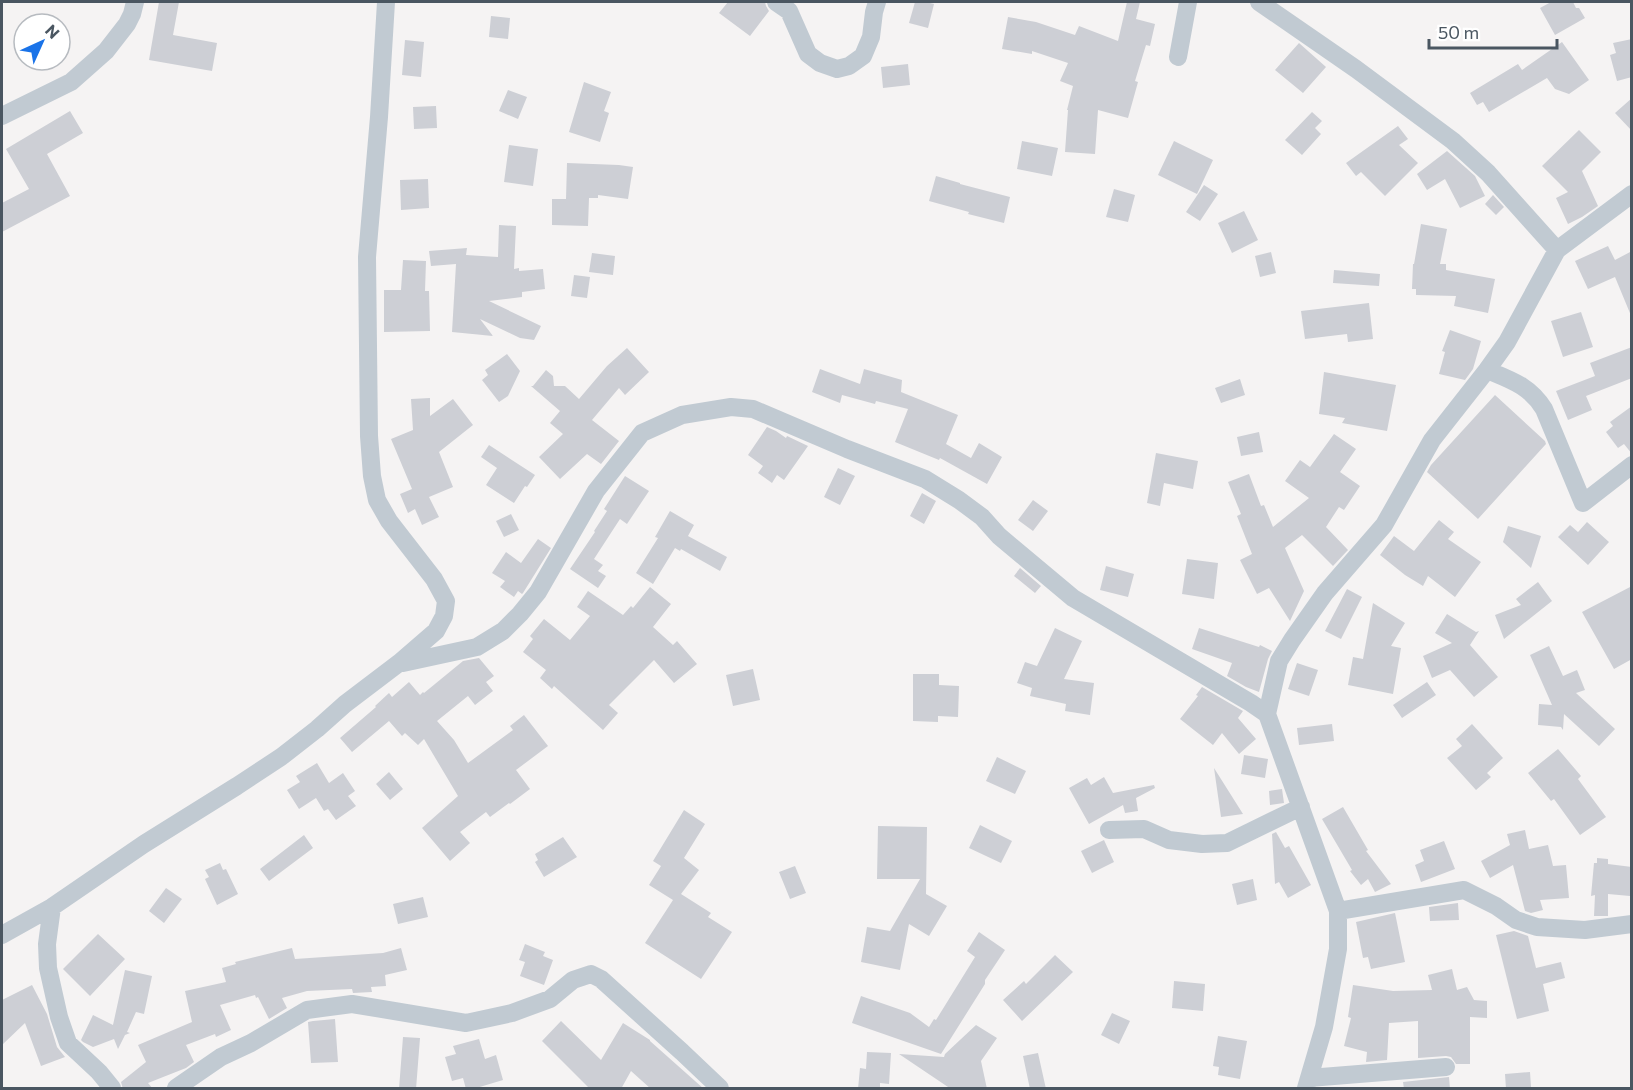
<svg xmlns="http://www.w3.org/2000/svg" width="1633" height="1090" font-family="Commissioner,sans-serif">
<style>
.building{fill:#cdcfd5}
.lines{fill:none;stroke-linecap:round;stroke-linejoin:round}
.minor{stroke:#c1cad2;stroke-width:18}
</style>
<rect width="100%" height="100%" fill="#f5f3f3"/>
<path class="building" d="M159,2h20l-6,33 44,8 -5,28 -63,-11z
M728,2h37l1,4 3,5 -19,25 -31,-23z
M915,2h11l8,2 -6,24 -19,-5z
M1127,2h13l-4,17 19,5 -5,22 -4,-1 -11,36 3,1 -10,36 -30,-8 -3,44 -30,-2 3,-42h-1l6,-24 -13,-5 8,-18 -36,-12v3l-30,-5 6,-32 28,5 39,13 4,-9 39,15z
M1551,2h22l3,6h3l6,10 -30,17 -15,-27z
M491,16l19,2 -2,21 -19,-2z
M1632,39v38l-15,4 -7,-26 6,-2 -3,-10z
M405,40l19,2 -3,35 -19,-2z
M1562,42l27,38 -20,14 -14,-5 -8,-11 -58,34 -6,-10 -6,3 -7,-12 48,-29 4,6z
M1299,43l27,24 -23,26 -28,-23z
M908,64l2,21 -27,3 -2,-21z
M584,82l27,10 -7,19 5,2 -9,29 -31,-10z
M508,90l19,7 -9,22 -19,-8z
M1632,98v33l-17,-18z
M436,106l1,22 -23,1 -1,-22z
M70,111l13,22 -36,21 23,42 -68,36v-29l27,-14 -23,-40z
M1312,112l10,9 -7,7 6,6 -19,21 -17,-15z
M1398,126l10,13 -9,6 19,18 -33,33 -24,-24 -5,4 -10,-13z
M1579,130l22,22 -19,19 16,35 -16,11 -14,7 -12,-26 12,-6 -26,-26z
M1022,141l36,7 -6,28 -35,-7z
M1174,141l39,19 -16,34 -39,-19z
M509,145l29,4 -5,37 -29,-4z
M1447,151l28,25 10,20 -25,12 -15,-29 -18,11 -10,-16z
M567,163l52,2 14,2 -5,32 -30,-4v3h-9l-1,28 -36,-1v-26h14z
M936,176l24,7v1l50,13 -6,26 -36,-9 1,-2 -40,-11z
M428,179l1,29 -28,2 -1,-30z
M1204,185l14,9 -18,27 -14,-9z
M1114,189l21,6 -7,27 -22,-5z
M1493,195l11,12 -8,8 -11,-11z
M1244,211l14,29 -26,13 -14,-30z
M1421,224l26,5 -7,35h6v6l49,9 -7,34 -34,-7 2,-10 -40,-1v-6h-4l1,-25h1z
M499,225l17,1 -2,43 5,-1v3l24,-2 2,20 -23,3v5l-33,4 52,25 -7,14 -14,-2 -40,-19 13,17 -41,-4 4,-68 -25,2 -2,-15 38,-3 -1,7 32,2z
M1608,246l7,14 17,-9v67l-17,-41 -27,12 -13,-28z
M1271,252l5,21 -16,4 -5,-21z
M592,253l23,3 -2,19 -24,-3z
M403,260l23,1 -1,30h4l1,40 -46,1v-42h17z
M1334,270l46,4 -1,12 -46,-3z
M574,275l16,2 -3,21 -16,-2z
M1369,303l4,36 -25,3 -1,-8 -42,5 -4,-28z
M1581,312l12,35 -30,10 -12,-36z
M1450,330l31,11 -8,28 -8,11 -26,-6 6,-22 -3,-1z
M1632,347v31l-46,18 6,14 -24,10 -12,-29 39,-15 -5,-13z
M627,348l22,24 -24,23 -6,-7 -27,32 27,21 -18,23 -14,-10 -27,25 -21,-22 24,-23 -13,-11 10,-12 -29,-25h2l13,-16 7,6 1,10h11l14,13 28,-33z
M507,354l13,17 -12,25 -9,6 -17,-22 6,-5 -3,-5z
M820,369l40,15 4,-15 38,11 -1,12 57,23 -12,29 25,14 8,-15 23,14 -15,27 -47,-26 -1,2 -44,-18 13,-33 -32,-8 -1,3 -33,-9 -2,8 -28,-11z
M1324,372l72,13 -9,46 -45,-8 3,-5 -26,-4z
M1240,379l5,16 -24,8 -6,-15z
M1495,395l50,46 1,3 -68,75 -51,-47 4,-7z
M430,398v18l23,-17 20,26 -34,27 14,35 -24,10 10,20 -17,8 -7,-16 -7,4 -8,-19 12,-5 -21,-50 22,-9 -2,-31z
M1632,406v48l-8,-10 -6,4 -12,-16 7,-6 -3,-4z
M767,427l9,4 10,7 1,-2 21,10 -24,34 -7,-5 -5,8 -14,-10 5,-7 -15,-11z
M1259,432l4,20 -22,4 -4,-19z
M1334,434l22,15 -16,23 20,14 -16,24 -5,-3 -13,20 22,23 -15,16 -31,-31 -17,13 19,43 -14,30 -21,-33 -12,6 -17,-34 12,-6 -15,-38 4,-2 -13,-32 21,-8 12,32 3,-1 9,22 36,-29 -24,-17 15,-21 10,7z
M489,445l46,30 -8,12 -2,-1 -11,17 -28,-18 11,-17 -16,-11z
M1156,453l42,8 -5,28 -29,-6 -4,23 -13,-3z
M838,468l17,8 -15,29 -16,-8z
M625,476l24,15 -22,33 -7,-5 -26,40 9,6 -5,6 8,5 -8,12 -28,-19 25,-37 -1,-1 13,-20 -3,-2z
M922,493l14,8 -12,23 -14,-8z
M1033,500l15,11 -15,20 -15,-11z
M670,511l24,14 -6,11 39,21 -7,14 -39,-22 -1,2 -5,-3 -22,36 -17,-11 22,-35 -3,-1z
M511,514l8,16 -15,7 -8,-16z
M1439,520l15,12 -6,7 33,23 -26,35 -27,-21 -5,10 -18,-11 -25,-20 14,-19 20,15z
M1587,522l22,20 -21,23 -30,-28 12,-12 8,7z
M1508,526l33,10 -10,32 -28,-26z
M538,539l13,9 -28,45 -1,1 -4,-3 -4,6 -14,-10 5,-6 -13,-8 14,-21 15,11z
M1187,559l31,4 -4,36 -32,-5z
M1106,566l28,8 -6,23 -28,-7z
M1020,568l21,18 -6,7 -21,-17z
M1538,582l14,19 -48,38 -9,-24 26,-10 -5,-6z
M1632,586v73l-18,10 -32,-57z
M650,587l21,17 -18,23 20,18 4,-4 20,23 -23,19 -20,-23 -45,45 9,8 -15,17 -49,-44 -2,3 -12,-11 6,-8 -23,-18 10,-13 -3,-3 14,-17 26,21 20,-24 -13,-9 11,-16 35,24 8,-9 2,2z
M1347,589l15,8 -21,42 -16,-8z
M1373,603l32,20 -14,23 10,2 -8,46 -45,-9 5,-28 10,2z
M1447,614l29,18 3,-1 -9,14 28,32 -24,20 -24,-27 -18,8 -9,-22 29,-13 -17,-10z
M1055,628l27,13 -18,38 30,4 -4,32 -25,-4 1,-7 -36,-8 2,-8 -15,-5 8,-21 12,4z
M1199,628l60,19 1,-2 12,6 -4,8 -9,33 -13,-5 -19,-11 5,-13 -40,-14z
M1549,646l14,30 14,-6 8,20 -9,3 39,36 -16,17 -35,-32 -1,16 -2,-3 -23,-2 1,-21 13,1 -22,-50z
M479,658l15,18 -8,6 7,9 -18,14 -7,-9 -31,25 17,19 14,23 45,-33 -3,-4 14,-11 24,31 -32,24 14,19 -20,15 -1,-1 -19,14 -4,-5 -26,20 10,11 -20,18 -28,-33 36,-32 -34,-57 -6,6 -13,-12 -3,3 -13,-15 -37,31 -12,-14 36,-31 -1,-1 14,-13 3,4 17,-15 11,13 3,-3 1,1 39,-32z
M1297,663l21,7 -9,26 -21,-7z
M753,669l7,31 -27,6 -7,-31z
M913,674h26v11l20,1 -1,31 -20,-1v6l-25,-1z
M1427,682l9,13 -34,23 -9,-13z
M1202,687l41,24 -5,7 18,21 -17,15 -17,-21 -9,12 -33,-26 18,-23 -2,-1z
M1332,724l2,17 -35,4 -2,-17z
M1472,724l31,34 -16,15 4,4 -15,13 -29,-32 15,-12 -6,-7z
M1558,749l23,27 -3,3 28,38 -26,18 -26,-36 -3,2 -23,-28z
M1244,755l24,4 -3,19 -24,-4z
M997,757l29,14 -11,23 -29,-13z
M317,763l12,20 14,-10 12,18 -7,5 8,10 -20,14 -8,-11 -4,2 -8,-13 -17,11 -12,-19 13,-8 -4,-6z
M1214,768l29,46 -22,3z
M389,772l14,17 -13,11 -14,-16z
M1104,777l9,16 41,-8 1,3 -19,10 2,13 -13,2 -2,-8 -34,19 -20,-36 18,-10 4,7z
M1282,789l2,14 -14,2 -1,-14z
M1343,807l25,43 -2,1 25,33 -16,8 -7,-13 -7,6 -11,-14 2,-1 -30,-51z
M684,810l21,14 -21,34 15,12 -18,24 30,19 -3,4 24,15 -31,47 -56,-36 28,-43 -24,-15 12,-19 -8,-5z
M980,825l32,16 -11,22 -32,-15z
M878,826l49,1 -1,67 21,12 -18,30 -20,-12 -9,46 -39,-8 6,-35 23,4 30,-52h-43z
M1525,830l4,19 19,-4 5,21 13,-1 3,33 -29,2 3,10 -12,3 -6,-2 -12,-46 -23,13 -9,-17 29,-16 -3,-11z
M1276,832l9,16 4,-2 22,39 -23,13 -9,-16 -4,2 -3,-50z
M304,835l9,13 -44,33 -9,-12z
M563,837l14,20 -33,20 -9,-15 3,-2 -3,-6z
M1104,840l10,22 -22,11 -11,-22z
M1444,841l11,28 -34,13 -6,-17 9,-4 -4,-11z
M1597,858l11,1v5l24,3 -2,29 -22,-2v22h-14l1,-21 -4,1 3,-33h3z
M220,863l3,7 3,-1 12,25 -21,11 -12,-26 4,-2 -4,-7z
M795,866l11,27 -16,6 -11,-27z
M1253,879l4,21 -20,5 -5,-21z
M166,888l16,11 -18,24 -15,-12z
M423,897l5,20 -30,7 -5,-20z
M1458,903l1,17 -29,1 -1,-14z
M1395,913l10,49 -34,7 -3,-12 -5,1 -7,-36z
M1514,931l14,5 8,32 25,-6 4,16 -22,6 6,27 -32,8 -21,-84z
M979,932l26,18 -20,30v4l-44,70 -89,-31 9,-27 49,17 19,14 5,-8 2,1 39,-63 -8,-6z
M98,934l27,25 -35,37 -27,-27z
M525,944l20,8 -2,4 10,4 -9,25 -24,-9 5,-14 -6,-2z
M292,948l3,11 88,-6 18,-5 6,22 -22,5 1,11 -15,1 1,5 -19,1 -1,-4 -45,2 -25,7 5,10 -18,11 -11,-22 -2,1 -1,-3 -35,10 11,25 -15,7 -1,-3 -29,11 8,17 -8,6 -38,15 5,6h-30l-2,-7 25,-20 -8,-17 54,-23 -7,-31 41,-9 -4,-14 14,-4 -1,-2z
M1055,955l18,17 -51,49 -19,-21 21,-19 2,3z
M1452,969l5,21 10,-3 7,13 13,1v17l-17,-1v47h-14l-5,-7 -5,-1 -28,2v-37l-29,2 -2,37 -21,2 1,-10 -23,-6 7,-28 -3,-1 5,-32 40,6 39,-1 -4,-15z
M125,970l27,6 -8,38 -8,-2 -9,20 3,1 -5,2 -7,14 -4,-10 -21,8 -10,-5 -2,-2 12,-25 20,10z
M1174,981l31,3 -2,27 -31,-3z
M32,985l15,29 10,33 8,10 -24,9 -16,-43 -23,22v-45z
M1112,1013l18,8 -11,23 -18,-9z
M335,1019l3,43 -27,1 -3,-41 5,-1z
M561,1021l40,39 22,-37 27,17v1l54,48h-53l-20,-18 -10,18h-31l-48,-48z
M976,1025l21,13 -16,23 6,28h-36l-52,-35 45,3 1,-3z
M1218,1036l29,5 -7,38 -22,-4 1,-8 -6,-1z
M403,1037l17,1 -4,51h-17z
M479,1039l6,20 11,-4 7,25 -30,9h-7l-3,-11 -11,3 -7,-24 11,-3 -3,-8z
M867,1052l24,1 -2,31 -9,-1v6h-22l2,-21 6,1z
M1038,1053l8,36h-16l-7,-33z
M1530,1072l1,15 -25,2 -1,-15z
M1449,1077l1,12h-46l-1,-7z"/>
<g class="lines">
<path class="minor" d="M776,2l13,9 19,43 12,9 17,6 12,-3 14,-10 8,-19 3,-25 3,-10
M1259,2l97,67 97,72 35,32 69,77
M1178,57l10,-55
M2,116l69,-34 35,-31 21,-27 5,-10 3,-12
M1487,370c24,10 43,16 57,39l39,94 49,-38
M403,663l74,-16 26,-16 17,-17 18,-22 58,-101 46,-58 40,-18 49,-8 22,2 94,40 78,30 34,21 23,17 17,19 74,62 178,105 16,11
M1109,830l35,-1 25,11 33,4 25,-1 74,-36
M52,907l-5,37 1,24 11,49 9,26 31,29 13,16
M1338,911l126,-21 32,16 20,14 21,7 48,3 47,-6
M2,935l50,-28 92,-63 93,-58 44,-29 36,-28 28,-25 54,-41 37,-32 8,-15 2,-15 -12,-22 -45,-58 -12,-21 -5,-24 -3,-40 -2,-179 12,-140 7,-115
M1309,1078l137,-11
M176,1088l45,-31 30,-14 56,-33 45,-6 114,19 46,-10 38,-14 23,-19 18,-6 10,5 81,73 38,36
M1306,1088l18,-61 14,-78v-38l-71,-197 12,-53 13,-21 33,-47 59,-68 48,-85 55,-70 20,-28 50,-92 75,-56"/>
</g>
<rect width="1633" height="1090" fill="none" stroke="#4a5661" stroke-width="6"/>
<g transform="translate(42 42) rotate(45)"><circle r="28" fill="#ffffff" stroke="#b7bbc0" stroke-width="1.5"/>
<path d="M0-4.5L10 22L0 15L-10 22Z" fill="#1a73e8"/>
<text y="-9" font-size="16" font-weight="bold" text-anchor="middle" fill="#4a5661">N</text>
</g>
<path d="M1429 39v9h128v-9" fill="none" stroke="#4a5661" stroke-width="3"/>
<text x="1438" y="39" font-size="18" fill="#4a5661" stroke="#ffffff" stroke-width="4.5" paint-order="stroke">50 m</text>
</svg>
